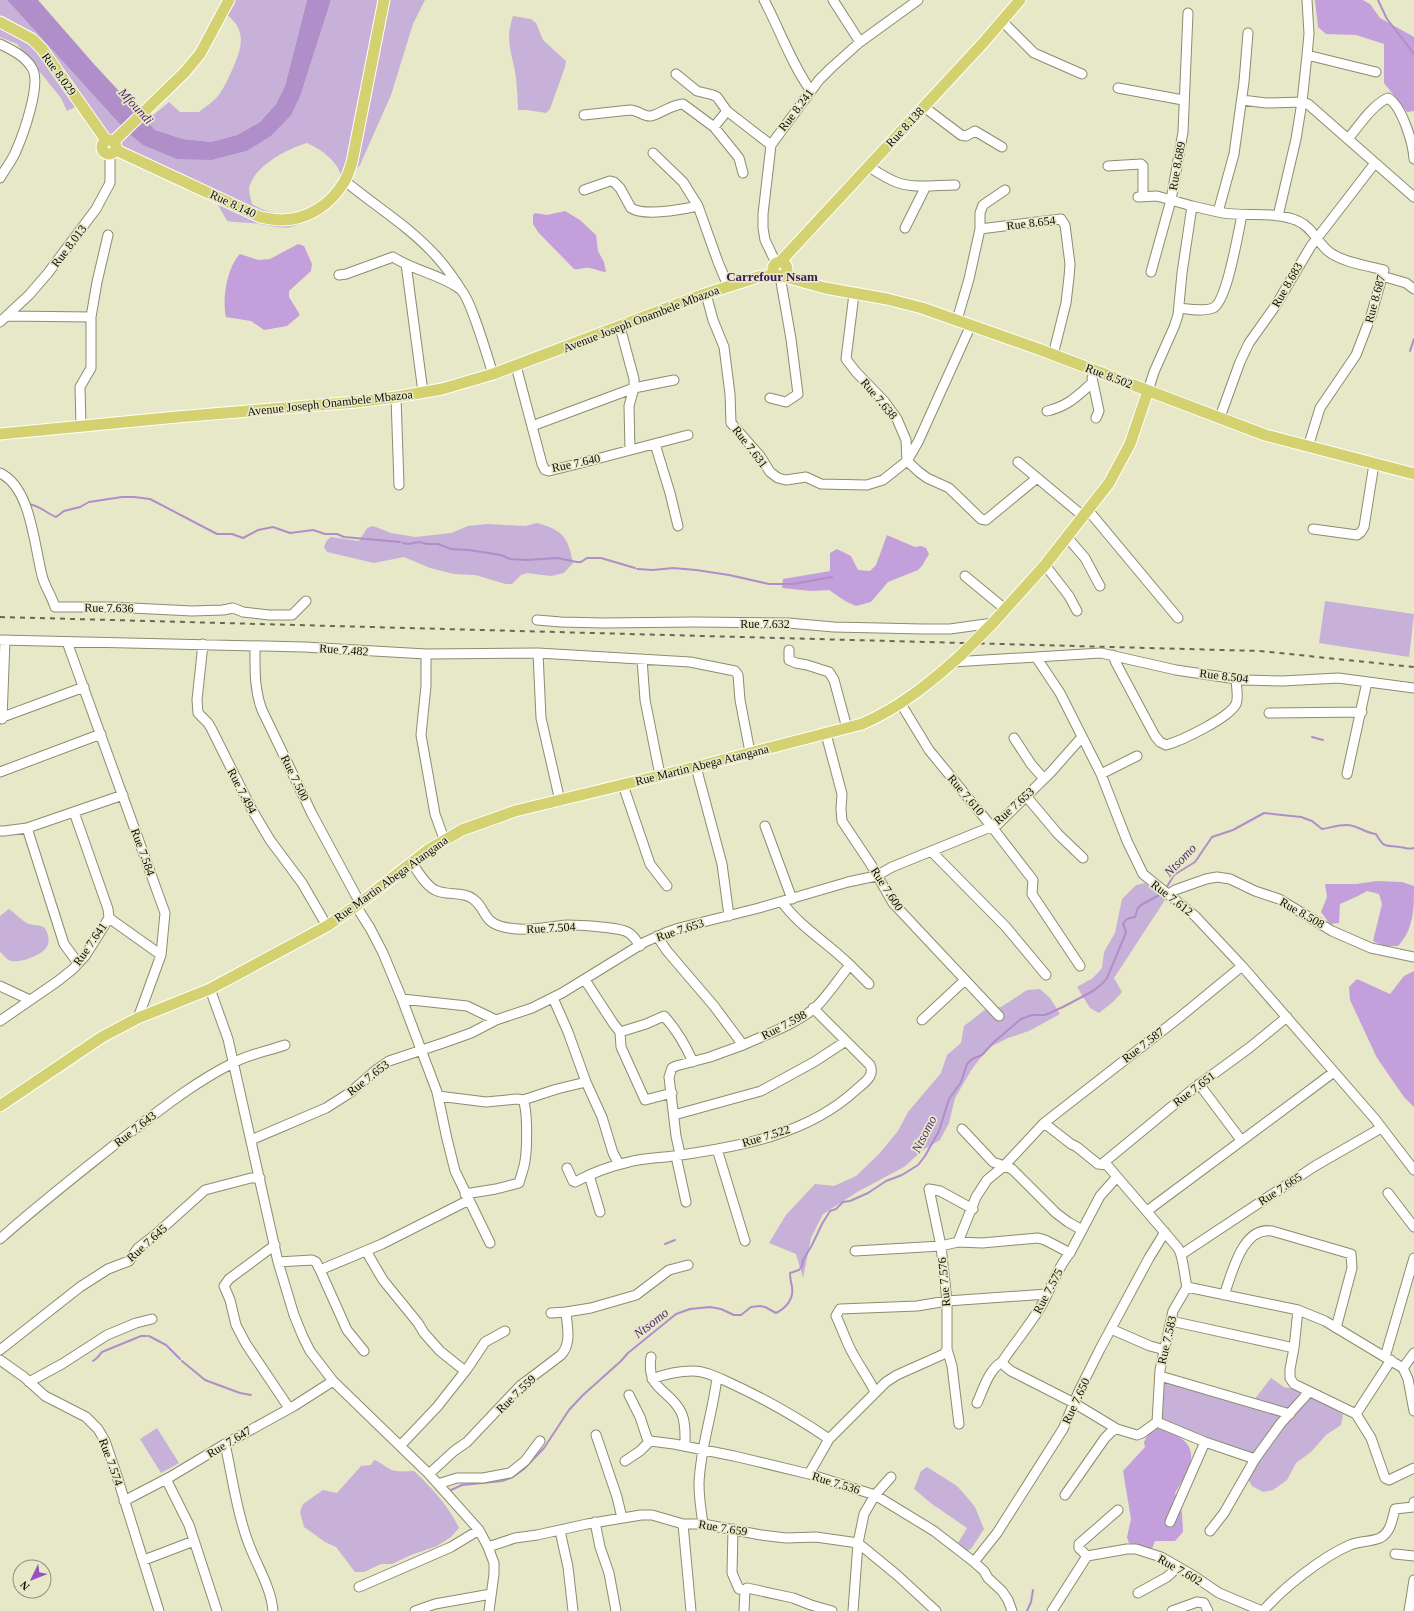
<svg xmlns="http://www.w3.org/2000/svg" width="1414" height="1611" font-family="'Times New Roman',serif">
<style>
.green{fill:#c7b1d8;fill-rule:evenodd}
.forest{fill:#c3a0dc}
.water{fill:#b08ec9}
.lines{fill:none;stroke-linecap:round;stroke-linejoin:round}
.stream{stroke:#b08ec9;stroke-width:2}
.minor-casing{stroke:#8c8c6f;stroke-width:11}
.major-casing{stroke:#fff;stroke-width:13}
.minor{stroke:#fff;stroke-width:9}
.major{stroke:#d4d171;stroke-width:11}
.rail{stroke:#686855;stroke-width:2;stroke-dasharray:5 5;stroke-linecap:butt}
.major-bridge-casing{stroke:#fff;stroke-width:13;stroke-linecap:butt}
.major-bridge{stroke:#d4d171;stroke-width:11}
.labels{text-anchor:middle;dominant-baseline:central;stroke-width:3.5;stroke-linejoin:round;paint-order:stroke}
.street-label{font-size:12px;fill:#0e0e04;stroke:#e7e8c8}
.water-label{font-size:13px;font-style:italic;fill:#562a71;stroke:#e7e8c8}
.neighbourhood-label{font-size:13px;font-weight:bold;fill:#3b184f;stroke:#e7e8c8}
</style>
<rect width="100%" height="100%" fill="#e7e8c8"/>
<path class="green" d="M0,0h7l118,130 87,30 35,-9 24,-15 30,-42 30,-94h94l-12,24 -22,71 -31,70 -52,55c-23,12 -27,7 -49,4 -11,-2 -22,-1 -32,-3l-15,-27 -113,-54 -22,-34 -10,5 -6,-13 -44,-54 -17,-7zM307,143c13,6 31,18 34,33 -6,9 -13,19 -21,27 -20,16 -48,13 -68,1 -1,-5 -3,-11 -3,-16 5,-22 38,-39 58,-45z
M229,0h78l-22,86 -9,18 -16,18 -23,13 -26,7 -28,-3 -28,-9 -9,-9 23,-19 11,10h19c6,-5 14,-10 19,-16 6,-8 11,-19 15,-28 10,-23 14,-40 -10,-56z
M513,16l18,3 5,4 7,17 23,21 -1,6 -15,42 -4,4 -19,-3h-9c0,-10 -1,-21 -2,-32 -3,-24 -12,-36 -3,-62z
M537,523c26,7 31,14 36,40l-9,10 -13,3 -24,-3 -6,2 -9,9h-6l-31,-9 -21,-1 -24,-6 -26,-11 -30,6 -47,-11 -3,-5 3,-7 4,-3 28,4 8,-13 6,-2 18,7 24,4 36,-4 17,-7 19,-2 38,2z
M1325,601l89,13 -5,43 -90,-14z
M1145,883l20,17 -51,78 8,14 -9,10 -14,11 -9,-5 -13,-21 16,-9 9,-10 2,-16 11,-19 7,-34 14,-14z
M9,909c6,4 13,12 20,15 6,2 14,0 17,6 3,6 4,13 0,18 -4,7 -29,17 -37,12 -3,-1 -6,-6 -9,-8v-36z
M1040,989l10,9 10,16 -31,17 -21,7 -20,10 -16,21 -17,29 -6,25 -9,17 -17,10 -19,17 -45,24 -36,23 -12,24 -8,40 -7,-24 -27,-11 17,-28 29,-31 19,2 22,-10 23,-22 19,-23 10,-19 33,-39 6,-18 14,-12 3,-17 22,-17 15,-2 26,-17z
M1271,1378l13,9 14,3 45,24 -2,11 -15,10 -15,17 -15,11 -9,17 -14,10 -10,2 -11,-6 -4,-7 5,-11 -1,-15 -92,-33 5,-40 85,25z
M157,1428l22,35 -18,10 -21,-34z
M374,1460c6,2 9,5 14,8 7,5 18,3 26,3 17,16 35,35 45,57l-8,9 -14,9 -26,9 -19,9h-11l-17,8h-9l-19,-25 -11,-5 -21,-15 -4,-15 3,-8 20,-14 14,3 24,-27 10,-1z
M927,1467l30,19 9,10 9,11 9,22 -13,20 -6,3 -5,-5 -2,-4 9,-15 -35,-24 -18,-15 7,-18z"/>
<path class="forest" d="M1315,0h48l7,4 10,14 34,19v74l-7,1 -23,-29v-39l-28,-9 -30,-1 -8,-7z
M565,211l15,9 16,15 2,16 6,11 2,10c-7,0 -14,-5 -21,-4 -4,0 -6,2 -11,1l-36,-37 -5,-8v-9l2,-2 12,2z
M298,244l6,2 8,18 -1,7 -22,20v6l11,18 -13,11 -23,4 -13,-9 -25,-4c-4,-17 1,-50 14,-63l18,6 12,-1z
M887,535l28,12 6,-1 5,2 3,6 -7,12 -4,4 -30,12 -17,20 -15,4 -11,-5 -16,-11 -18,1 -29,-3 1,-9 47,-8v-18l7,-4 14,7 7,14 12,1 6,-6z
M1377,881l25,1 12,4c0,23 0,43 -16,60h-14l-11,-5 9,-37 -3,-10 -12,-3 -9,5 -18,8 -1,19 -9,1 -9,-12 6,-15 -2,-13h31z
M1414,971v136l-10,-10 -27,-39 -27,-58 -1,-13 8,-8 33,15 14,-18z
M1154,1427c11,0 16,4 25,10 24,15 7,37 -4,56l7,20 1,19 -8,9h-20l-3,8 -23,-6 -2,-6 4,-18 -8,-48 22,-24 -1,-5 6,-11z"/>
<path class="water" d="M7,0h31l55,63 62,67 28,9 28,3 26,-7 23,-13 16,-18 9,-18 22,-86h24l-30,94 -10,21 -20,21 -24,15 -35,9 -35,-1 -34,-14 -18,-15z"/>
<g class="lines">
<path class="stream" d="M1378,0l9,19 27,35
M1410,351l4,-12
M28,504c11,1 18,9 28,13l8,-6 16,-4 9,-5 33,-5h12l16,2 67,35h15l11,4 15,-8 15,-3 17,6 23,-3 12,4h12l7,3 56,5
M403,543l5,1 11,-2 8,2h11l13,5 18,1 32,5 9,4 17,1 30,-2 20,4h4l6,-4h14l34,10
M637,569l16,1 20,-2 23,2 33,5 40,9h24l39,-7
M1312,737l11,3
M1165,890l9,-15 21,-13 17,-25 21,-7 31,-17 37,4 11,4 10,8c8,-1 18,-5 26,-4 11,1 17,8 28,9 8,14 8,11 23,13 7,0 7,3 15,1
M665,1244l10,-4
M149,1336l17,9 14,14
M93,1361l4,-3 5,-6 39,-16h6
M182,1361l23,19 35,13 11,2
M451,1490l11,-5 40,-4 11,-4 11,-8 20,-21 25,-38 14,-15 38,-34 7,-8 48,-39 14,-5 20,-2 11,2 13,6h7l10,-8 9,-1 5,1 11,6c10,-5 18,-14 16,-26 -1,-5 -2,-9 -2,-14l9,-3 3,-4 1,-6 9,-15 10,-21 8,-13 6,-2 7,-7 7,-1 18,-8 18,-12 16,-6 16,-10 7,-9 14,-25 10,-32 12,-17 6,-18 5,-5 10,-4 12,-13 27,-23 11,-4h13l18,-8 30,-16 10,-8 4,-5 18,-43 1,-4 -3,-7c3,-6 6,-6 12,-7l3,-9 3,-3 22,-12
M1027,1611l4,-9 2,-12"/>
<g class="minor-casing">
<path id="minor" d="M764,0c16,30 27,63 47,91
M833,0l27,42
M1307,0l2,34 -2,21
M1002,21l32,32 48,21
M0,44c12,6 25,12 32,24 10,15 -9,67 -16,83 -4,10 -11,18 -16,27
M676,74l21,17 16,4 4,2 10,14 44,34
M1118,88l65,12
M1242,100l24,3 36,-1 6,2 106,93
M924,107l37,28 5,1 9,-5 27,16
M584,115l46,-5c8,0 14,7 21,6 11,-3 20,-11 32,-12l31,23 13,-16
M714,127l25,31 4,15
M1348,139c10,-12 25,-35 40,-41 14,8 25,45 26,61
M653,153l30,29 15,24
M1108,166l33,-2 2,2v30
M869,167c8,5 17,11 27,15 18,7 39,3 59,3
M345,181c30,25 65,46 91,75 9,10 17,21 24,32
M584,190l26,-9 4,1 6,6 11,20c14,9 52,1 67,-2l20,56 10,24
M1138,197l19,-1 14,4 -20,72
M1192,206l26,6 16,-58 10,-72 4,-49
M1218,212c26,6 56,-2 80,9 14,6 19,21 30,30 13,11 40,15 56,19l-13,46 -15,39 -36,53 -12,39
M1278,216l18,-77 6,-37 5,-47 69,17
M905,228l21,-42
M980,229v-16l3,-8 22,-15
M776,263l-11,-23 -2,-12v-14l8,-69 48,-65 12,-12 29,-26 58,-42
M406,264l17,128
M339,275l7,-1 47,-17c21,14 47,17 67,32 10,7 28,70 33,85
M1382,276l24,7 8,6
M706,294l7,26 11,27 6,47 1,29 29,33 10,16 8,6 8,2 20,-3 15,7 46,1 16,-5 24,-19 11,-19 53,-117
M854,294l-8,65 10,13 28,29 13,18 9,21 1,21 12,11 8,6 22,10 32,31 5,1 51,-42
M1179,308c10,1 24,4 34,0 14,-6 25,-75 29,-93
M7,316l84,1
M957,320l12,-41 11,-50 81,-10 4,6 5,39 -1,13 -3,26 -13,52
M0,322l29,-27 19,-22 48,-64 14,-26v-28
M620,327l14,52v9l-5,18 1,44
M516,366l26,98 3,6 4,1 32,-8 107,-28
M1092,378l7,33 -3,7
M1148,391l6,-19 20,-45 4,-12 4,-42 10,-67 -21,-6 12,-68 5,-119
M396,397l3,88
M770,398l16,4 12,-8 -7,-55 -11,-63
M1047,411c21,-5 29,-14 45,-28
M1220,417l20,-55 9,-19 27,-38 35,-59 64,-83
M81,426l-1,-39 11,-19v-51l6,-35 11,-47
M532,426l102,-38 40,-8
M655,444l15,49 8,33
M1018,462l65,54
M0,473c32,15 34,75 43,106 3,9 9,18 12,28h57l80,4 31,-1 10,-2 10,4 26,3h23l14,-14
M1088,510l90,108
M1313,529l44,6 4,-3 3,-5 10,-63
M1067,537l18,21 15,28
M1045,565l24,31 8,15
M965,576l40,33
M537,620l24,2 42,1 91,-1 94,1 46,4 89,2h27l43,-6
M0,640l304,7 122,7 112,-1 3,65 19,83
M67,642l98,271 -4,42 -23,63
M203,644l-6,56 1,13 10,10 3,5 40,80 19,32 32,43 25,43
M255,646c0,22 -1,43 7,64l50,104 48,89
M789,650v10l7,3 11,2 22,7 5,8 13,48
M538,653l152,9 45,9 3,4 2,25 10,52
M426,654v32l-5,49 14,79 9,25
M1113,655l3,8 39,73 5,6 6,3c15,-4 63,-27 70,-41 3,-7 0,-18 0,-25
M1036,657l65,-4 75,17 67,10 40,1 55,-3 76,10
M642,659l3,41 15,75
M952,662l84,-5 24,36 41,81 26,67 16,33 52,42 47,50 133,153 39,51
M901,704l28,46 63,77 41,53 -1,14 48,72
M1269,713l93,-1
M0,718l84,-31
M2,719l3,-79
M826,734l16,60 -1,15 1,12 28,42 23,40 106,113
M1014,738l17,26 13,15
M696,767l26,97 7,52
M0,772l101,-38
M1101,774l36,-18
M1347,774l20,-92
M623,785l27,79 17,22
M1026,796l32,38 25,24
M765,826l27,73
M27,828l37,116 14,19
M0,831h4l23,-3 96,-33
M931,851l75,76 40,48
M411,862c7,9 14,23 24,28 11,6 28,1 38,9 13,9 9,21 27,27 23,7 44,1 67,-1 13,0 46,2 58,6 7,2 11,9 15,15
M1169,894l6,-4 31,-11 11,-2 13,2 25,12 24,8 53,32 39,17 43,9
M356,906l14,22 13,25 19,46 35,93 10,47 8,32 35,72
M109,918l52,37
M657,936l10,15 47,55 29,39c24,-11 54,-21 74,-39 12,-12 22,-28 33,-41 -22,-22 -50,-38 -68,-63
M850,965l19,19
M585,980l28,43 7,9
M0,986l30,14
M210,989l18,50 50,223 16,53 9,22 7,14 23,30 96,93 50,56 9,17 6,16v11l-5,37
M553,998l15,34 18,50 16,35 11,36 6,11
M402,999l65,7 29,14
M922,1020l43,-40
M0,1021l58,-40 15,-12 12,-13 24,-38 -1,-9 -34,-97
M620,1032l1,15 24,53 27,-7
M620,1032l26,-8 18,-8c13,14 21,28 29,46
M1199,1084l42,56
M438,1096l48,6 31,-3 6,1 34,-11 29,-7
M674,1115l87,-24 53,-29 32,-21
M962,1129l31,33 19,7 44,44 12,9 14,8
M251,1140l75,-32 25,-16 25,-22 13,-9 54,-18 28,-10 25,-13 36,-12 30,-15 83,-51 20,-9 14,-5 80,-20 89,-26 28,-6 16,-9 106,-43 53,-52 31,-35
M717,1149l28,92
M680,1154l-4,-18 -7,-59 3,-9 4,-2 34,-9 33,-12
M676,1156l10,46
M1102,1164l91,-75 56,-41 38,-31
M567,1168l6,13 2,1c17,-9 35,-16 54,-20 14,-4 30,-4 45,-6 64,-9 134,-21 183,-67 8,-7 18,-13 13,-24l-57,-57
M589,1175l11,37
M1388,1193l26,34
M465,1194l31,-5 23,-6c2,-7 5,-15 6,-22 2,-12 3,-50 -2,-61
M1147,1211l187,-139
M0,1239c38,-34 78,-65 118,-97 37,-28 73,-58 115,-79 16,-9 35,-12 52,-18
M958,1242l18,-45 11,-17 17,-14 40,-43 136,-106 62,-51
M275,1245l-46,34 -5,7 6,14 6,25 10,19 43,64
M366,1251l17,29 35,43 6,10 16,18 25,20
M855,1251l86,-5 17,-4 24,1 56,-5 7,2 25,13
M1182,1254l133,-88 66,-38
M278,1262l34,-2 4,2 4,8 62,-26 87,-44
M320,1270l27,60 17,21
M1187,1287l111,23 27,11 78,47
M1224,1295c8,-21 18,-69 48,-64l79,23 1,14 -16,60
M1298,1310l-4,38 -4,21v9l4,6 62,30 35,-54
M566,1312l25,-4 45,-13 33,-25 19,-5
M1171,1321l123,27
M1111,1329l39,17 15,4
M0,1350l80,-63 28,-18 21,-8 9,-13 18,-14 49,-44 46,-12h9
M1414,1353l-11,15 5,11 6,32
M651,1357c-5,34 18,31 30,55 5,10 4,23 4,34
M1385,1357l29,-99
M0,1360l24,17 21,19 41,21 12,12 7,12 11,32 43,138
M1002,1362l3,4 6,5 63,32 43,26 20,6 5,-2 15,-11 3,-52 13,-59 14,-24c-3,-12 -3,-29 -9,-39l-71,-83 -9,-1 -21,-17 -6,-3 -27,-21
M1160,1376l130,38
M652,1379c13,-5 27,-8 41,-8 12,0 24,6 35,11 35,16 69,35 101,57
M29,1382l33,-18 45,-29 29,-12 16,-4
M875,1392c-6,-13 -15,-25 -22,-38 -7,-12 -11,-26 -17,-38l4,-7 77,-3 30,-5 100,-7
M629,1395l11,22 7,21 3,3
M977,1403c6,-13 12,-34 25,-41 12,-18 26,-35 38,-54 11,-18 16,-39 30,-55l30,-57 17,-19
M1356,1414l15,24 14,40 4,2 25,-12
M1157,1422l48,20 50,17 26,-36 28,-31
M959,1424l-7,-58 -5,-17v-48l-6,-55 -12,-57 11,2 33,18
M596,1435l21,62 5,21
M225,1444c7,31 11,65 22,95 8,24 24,47 26,72
M400,1446l37,-39 30,-38 18,-27 20,-11
M625,1461l15,-10 10,-10 24,3 60,12 75,18 66,21 59,36 40,31 10,9 4,7 14,13 6,9 4,11
M429,1474l25,-23 13,-9 53,-56 41,-31c11,-12 6,-28 5,-43l-15,1
M809,1474l20,-35 57,-57 11,-7 47,-21 3,-5
M166,1479l23,46 28,86
M438,1484l19,-6h26l27,-5 15,-12 15,-20
M1065,1495l40,-57 7,-7 5,-2
M124,1501l46,-24 55,-33 69,-38 39,-25
M595,1522l5,25 9,26 7,38
M1170,1522l35,-80
M683,1524l8,87
M703,1524c-2,-13 -4,-27 -4,-40 1,-36 14,-71 18,-107
M733,1529l-1,44 7,16 6,1 2,-2 46,10 18,7 21,6
M560,1531l8,36 5,44
M1210,1531l14,-18 31,-54
M488,1547l27,-9 22,-3 50,-11 54,-9h11l31,9h20l58,11 25,3 30,-1 42,6 39,32 39,36
M1395,1554l19,2
M1087,1556l-8,-8v-4l39,-34
M144,1560l50,-19
M974,1562l23,-29 66,-104 16,-38 21,-42 49,-91 16,-26
M359,1587l92,-40 28,-17
M1138,1593l29,-16 11,-10
M415,1611l20,-7 56,-10
M744,1611l1,-21
M853,1611l5,-68 6,-29 11,-19 16,-18
M1052,1611l35,-55 40,-7h9l25,8 33,19 25,17 43,18
M1172,1611l25,-9 7,1 4,8
M1263,1611c20,-23 59,-54 87,-66 9,-4 21,-3 30,-7 11,-6 12,-18 15,-29l18,-2 1,-5
M1409,1611l5,-31"/>
</g>
<g class="major-casing">
<path id="major" d="M0,22l32,17 10,10 64,91
M102 147a7 7 0 1 1 14 0a7 7 0 1 1-14 0Z
M114,141l71,-69 15,-18 29,-54
M116,150l144,67c7,1 14,3 21,3 27,0 50,-16 63,-38 4,-6 6,-14 8,-20l32,-162
M773 269a7 7 0 1 1 14 0a7 7 0 1 1-14 0Z
M780,262l203,-219 37,-43
M782,276l43,12 62,11 35,9 119,42 224,85 149,39
M0,434l177,-17 179,-15 40,-5 46,-8 51,-15 209,-79 59,-19h16
M991,625l54,-60 64,-82 21,-39 18,-53
M0,1106l102,-69 36,-19 72,-29 117,-63 29,-20 72,-56 34,-20 53,-19 181,-44 166,-43c37,-16 68,-41 98,-68"/>
</g>
<use href="#minor" class="minor"/>
<use href="#major" class="major"/>
<path class="rail" d="M0,617l1260,34 154,16"/>
<g class="major-bridge-casing">
<path id="major-bridge" d="M960,656l31,-31"/>
</g>
<use href="#major-bridge" class="major-bridge"/>
</g>
<g class="labels">
<g class="street-label">
<text transform="translate(59 74) rotate(54)">Rue 8.029</text>
<text transform="translate(796 110) rotate(-53)">Rue 8.241</text>
<text transform="translate(905 127) rotate(-47)">Rue 8.138</text>
<text transform="translate(1177 166) rotate(-80)">Rue 8.689</text>
<text transform="translate(233 204) rotate(25)">Rue 8.140</text>
<text transform="translate(1031 223) rotate(-7)">Rue 8.654</text>
<text transform="translate(69 246) rotate(-53)">Rue 8.013</text>
<text transform="translate(1287 285) rotate(-60)">Rue 8.683</text>
<text transform="translate(1375 299) rotate(-75)">Rue 8.687</text>
<text transform="translate(641 319) rotate(-21)">Avenue Joseph Onambele Mbazoa</text>
<text transform="translate(1109 376) rotate(21)">Rue 8.502</text>
<text transform="translate(879 399) rotate(50)">Rue 7.638</text>
<text transform="translate(330 403) rotate(-6)">Avenue Joseph Onambele Mbazoa</text>
<text transform="translate(750 447) rotate(52)">Rue 7.631</text>
<text transform="translate(576 463) rotate(-12)">Rue 7.640</text>
<text transform="translate(109 608) rotate(1)">Rue 7.636</text>
<text x="765" y="624">Rue 7.632</text>
<text transform="translate(344 650) rotate(4)">Rue 7.482</text>
<text transform="translate(1224 676) rotate(7)">Rue 8.504</text>
<text transform="translate(702 765) rotate(-14)">Rue Martin Abega Atangana</text>
<text transform="translate(295 778) rotate(64)">Rue 7.500</text>
<text transform="translate(242 791) rotate(62)">Rue 7.494</text>
<text transform="translate(966 795) rotate(50)">Rue 7.610</text>
<text transform="translate(1014 806) rotate(-42)">Rue 7.653</text>
<text transform="translate(143 852) rotate(70)">Rue 7.584</text>
<text transform="translate(391 879) rotate(-36)">Rue Martin Abega Atangana</text>
<text transform="translate(887 889) rotate(57)">Rue 7.600</text>
<text transform="translate(1172 898) rotate(38)">Rue 7.612</text>
<text transform="translate(1302 913) rotate(30)">Rue 8.508</text>
<text transform="translate(551 928) rotate(-3)">Rue 7.504</text>
<text transform="translate(680 930) rotate(-18)">Rue 7.653</text>
<text transform="translate(90 944) rotate(-55)">Rue 7.641</text>
<text transform="translate(784 1025) rotate(-28)">Rue 7.598</text>
<text transform="translate(1143 1045) rotate(-38)">Rue 7.587</text>
<text transform="translate(368 1078) rotate(-38)">Rue 7.653</text>
<text transform="translate(1194 1089) rotate(-37)">Rue 7.651</text>
<text transform="translate(135 1129) rotate(-38)">Rue 7.643</text>
<text transform="translate(766 1136) rotate(-17)">Rue 7.522</text>
<text transform="translate(1280 1189) rotate(-33)">Rue 7.665</text>
<text transform="translate(147 1243) rotate(-42)">Rue 7.645</text>
<text transform="translate(944 1282) rotate(-95)">Rue 7.576</text>
<text transform="translate(1048 1291) rotate(-62)">Rue 7.575</text>
<text transform="translate(1167 1340) rotate(-77)">Rue 7.583</text>
<text transform="translate(516 1394) rotate(-44)">Rue 7.559</text>
<text transform="translate(1076 1401) rotate(-65)">Rue 7.650</text>
<text transform="translate(229 1442) rotate(-31)">Rue 7.647</text>
<text transform="translate(111 1462) rotate(70)">Rue 7.574</text>
<text transform="translate(836 1483) rotate(17)">Rue 7.536</text>
<text transform="translate(723 1528) rotate(9)">Rue 7.659</text>
<text transform="translate(1180 1570) rotate(30)">Rue 7.602</text>
</g>
<g class="water-label">
<text transform="translate(136 106) rotate(47)">Mfoundi</text>
<text transform="translate(1180 860) rotate(-46)">Ntsomo</text>
<text transform="translate(924 1134) rotate(-63)">Ntsomo</text>
<text transform="translate(651 1323) rotate(-38)">Ntsomo</text>
</g>
<g class="neighbourhood-label">
<text x="772" y="276">Carrefour Nsam</text>
</g>
</g>
<g transform="translate(32 1579) rotate(227)"><circle r="19" fill="#e7e8c8" stroke="#90917a"/>
<path d="M0-3L7 15L0 10L-7 15Z" fill="#9850c3"/>
<text y="-6" font-size="11" font-weight="bold" text-anchor="middle" fill="#0e0e04">N</text>
</g>
</svg>
